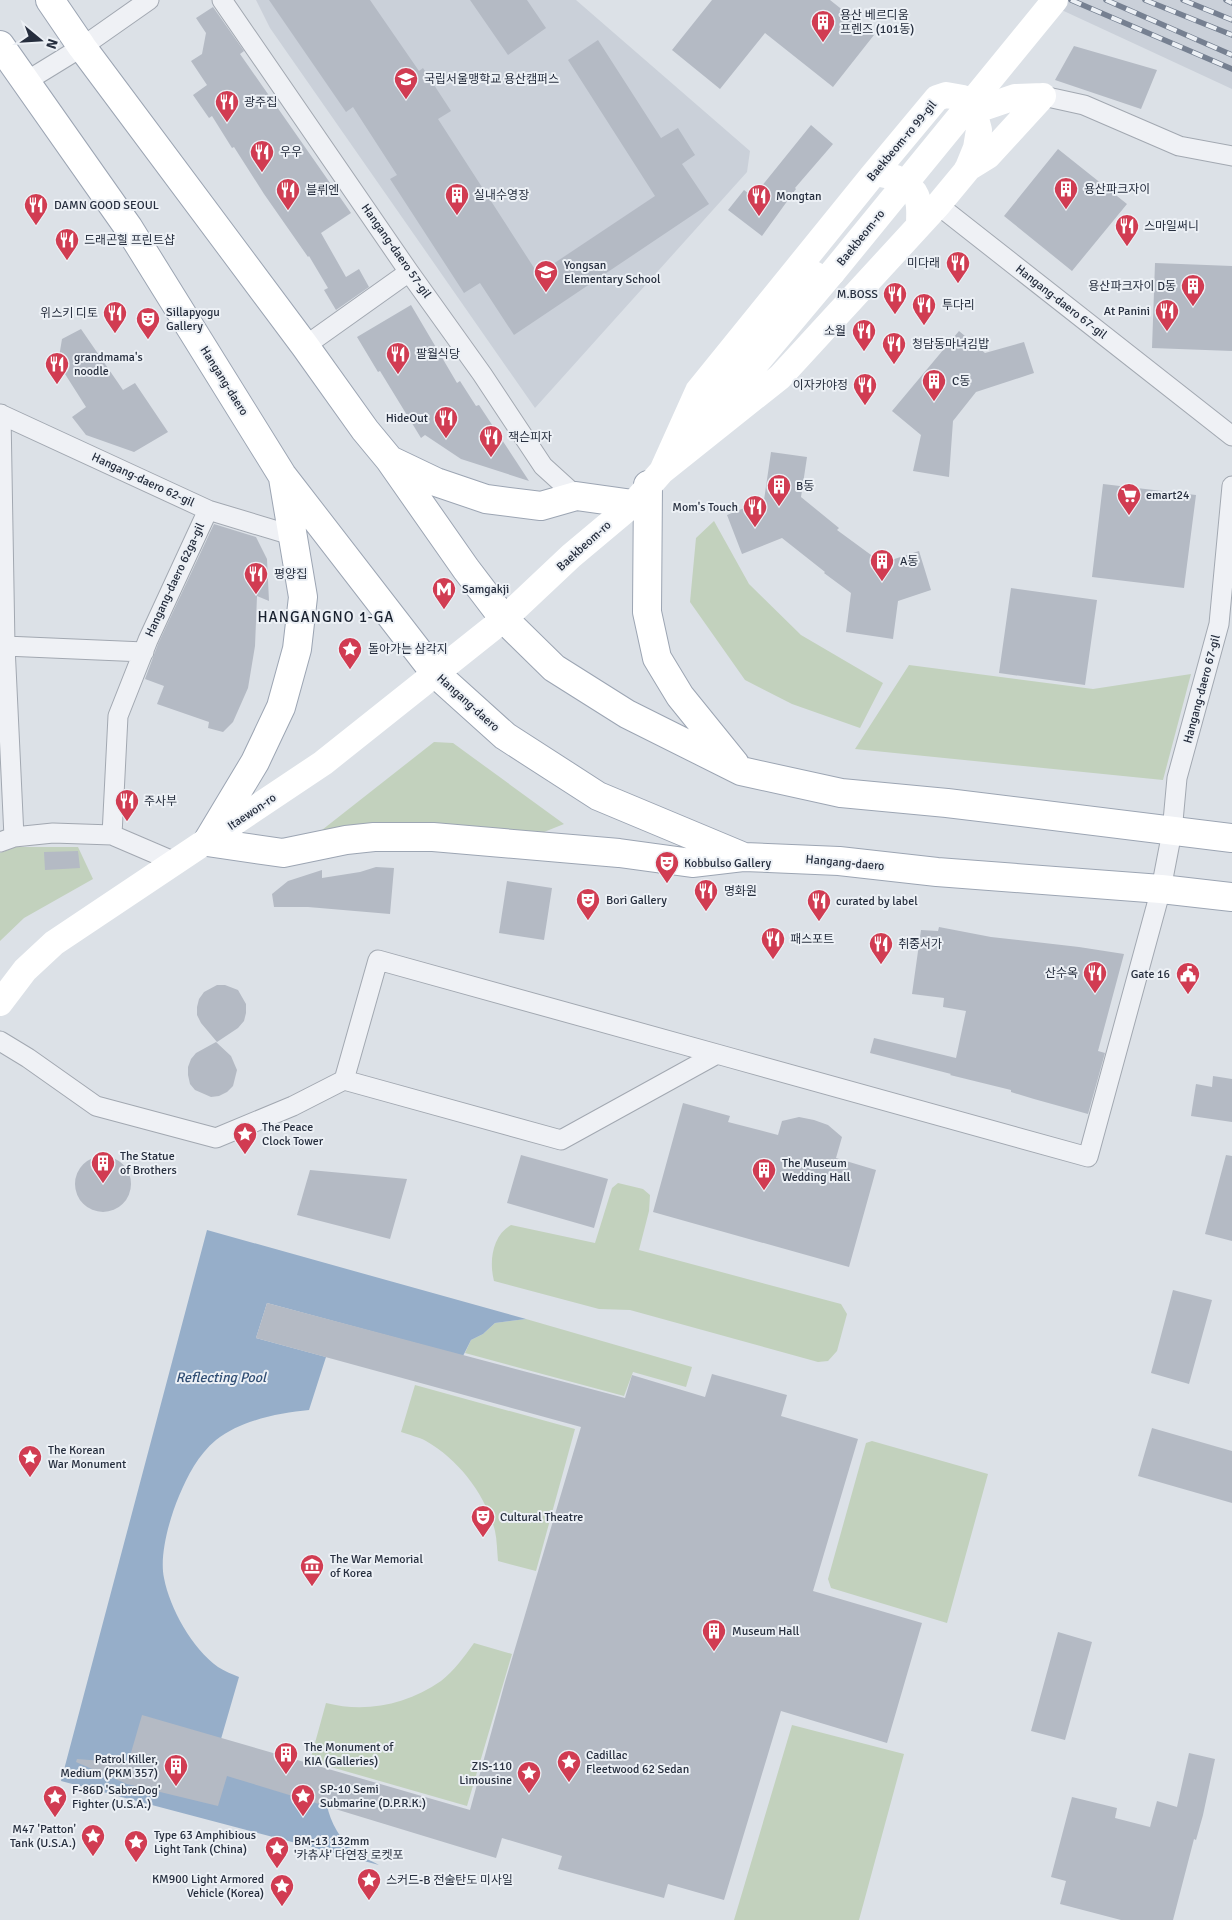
<svg xmlns="http://www.w3.org/2000/svg" width="1232" height="1920" font-family="Signika,'Noto Sans KR',sans-serif">
<style>
.built{fill:#cad0d9}
.green{fill:#c2d1bd}
.water{fill:#96aec9}
.building{fill:#b4bac4}
.lines{fill:none;stroke-linecap:round;stroke-linejoin:round}
.street-casing{stroke:#a2a8b1;stroke-width:21}
.primary-casing{stroke:#9ca5b3;stroke-width:30}
.street{stroke:#eff1f5;stroke-width:19}
.secondary{stroke:#fff;stroke-width:26}
.primary{stroke:#fff;stroke-width:28}
.rail-casing{stroke:#768091;stroke-width:5.5}
.rail{stroke:#ecf0f5;stroke-width:4;stroke-dasharray:11;stroke-linecap:butt}
.secondary-bridge{stroke:#fff;stroke-width:26}
.labels{text-anchor:middle;dominant-baseline:central;stroke-width:4;stroke-linejoin:round;paint-order:stroke}
.poi-label{font-size:12px;fill:#262e3e;stroke:#ecf0f5;text-anchor:start}
.street-label{font-size:12px;fill:#262e3e;stroke:#ecf0f5}
.water-label{font-size:14px;font-style:italic;fill:#2f4d73;stroke:#ecf0f5}
.quarter-label{font-size:15px;letter-spacing:1px;fill:#18202e;stroke:#ecf0f5}
</style>
<rect width="100%" height="100%" fill="#dce1e7"/>
<path class="built" d="M256,0h320l174,151 -3,21 -212,236 -265,-380z
M1040,0h192v89l-84,-39z"/>
<path class="green" d="M714,521l35,63 52,51 82,48 -23,45 -68,-24 -47,-24 -55,-78 6,-64z
M909,665l184,24 98,-15 -28,106 -308,-31z
M434,742l19,1 111,81 -20,8 -150,-7 -72,5z
M16,847h62l15,32 -69,39 -24,23v-88z
M618,1183l25,6 7,6 -1,16 -10,39 202,54 6,10 -10,37 -9,10 -10,1 -188,-52 -31,-1 -105,-28c-5,-19 -2,-45 17,-56l84,18 17,-55z
M526,1319l166,48 -6,20 -53,-15 -9,24 -159,-43 6,-13 12,-6 12,-11z
M415,1385l160,44 -39,142 -38,-10c-1,-10 -1,-21 -3,-30 -9,-36 -37,-72 -69,-90 -7,-4 -17,-6 -25,-9z
M872,1441l116,33 -41,149 -116,-35 -3,-9 38,-136z
M474,1643l38,11 -45,152 -157,-45 16,-58c39,10 81,2 115,-22 13,-10 23,-24 33,-38z
M792,1725l112,29 -45,166h-125z"/>
<path class="water" d="M207,1230l319,89 -31,4 -12,11 -12,6 -8,16 -196,-53 -11,35 70,19 -17,53c-30,3 -68,10 -93,30 -18,15 -28,35 -37,56 -9,21 -20,59 -15,82 6,31 28,70 54,89 6,4 14,7 21,10l-18,62 106,66c3,17 14,36 28,47 7,5 17,9 24,13l-318,-84z"/>
<path class="building" d="M269,0h101l49,71 4,-3 28,43 -13,8 100,155 117,-78 -87,-136 30,-20 63,98 17,-10 17,27 -13,9 27,40 -195,131 -34,-52 -16,10 -74,-114 7,-4 -44,-68 -7,5z
M470,0h57l19,28 -38,27z
M712,0h118l44,35 -41,52 -68,-54 -45,56 -48,-39z
M213,7l31,44 -4,3 111,159 -30,20 25,44 13,-8 10,18 -33,23 -12,-20 4,-2 -19,-32 -1,1 -44,-63 -30,-47 -2,1 -20,-32 -3,2 -16,-23 14,-10 -16,-24 11,-7 4,-21 -10,-15z
M1074,46l83,24 -16,39 -86,-29z
M811,125l22,19 -38,44 1,1 -34,47 -34,-26 16,-20 9,7z
M1058,149l69,55 -55,67 -68,-55z
M1155,263l77,3v85l-80,-3z
M411,305l46,78 3,-2 16,25 3,-1 50,76 -68,-22 -36,-24 -4,3 -41,-67 -2,1 -21,-35z
M81,329l42,61 12,-7 33,49 -34,20 -48,-17 -14,-18 14,-10 -28,-44 4,-24z
M959,331l26,22 39,-11 10,31 -58,19 -23,29 -4,56 -36,-6 8,-36 -29,-24z
M771,452l36,5 -6,40 38,31 -2,2 45,33 37,-12 12,39 -33,11 -5,38 -47,-7 5,-39 -27,-20 1,-1 -43,-34 -40,16 -15,-39 37,-15z
M1103,484l93,11 -12,93 -92,-11z
M214,524l42,13 11,22 2,42 -12,-5 -2,50 -7,42 -15,34 -10,10 -15,-4 1,-6 -52,-18 7,-18 -19,-7 13,-35z
M1011,588l86,12 -12,85 -86,-12z
M78,851l2,17 -35,2 -1,-18z
M376,867l18,1 -4,46 -82,-7h-34l-2,-13 16,-13 34,-11v8l38,-6z
M507,881l45,7 -8,52 -45,-7z
M939,927l52,10 88,10 45,7 -26,97 7,2 -17,61 -54,-15 -23,-7v-2l-61,-15 1,-1 -81,-21 4,-15 82,20 10,-47 -23,-4 1,-9 -32,-4 9,-64 17,1z
M217,985h8l13,5 8,14v9l-2,8 -6,7 -21,14 -16,-19 -4,-8v-8l2,-8 5,-7z
M216,1042l15,14 6,14 -4,16 -6,6 -8,4 -8,1 -16,-7 -5,-6 -2,-9v-8l3,-8 5,-6z
M1213,1076l19,3v43l-41,-6 5,-32 16,3z
M683,1103l47,13 -2,6 50,13 4,-14 17,-4 15,3 14,5 14,12 -6,21 40,12 -27,97 -196,-55z
M521,1155l87,24 -14,49 -87,-25z
M1226,1155l6,1v85l-27,-7z
M75 1184a28 28 0 1 1 56 0a28 28 0 1 1-56 0Z
M310,1170l97,9 -17,60 -93,-24z
M1173,1290l39,10 -23,84 -38,-11z
M267,1303l358,95 7,-23 73,22 7,-23 75,21 -6,21 77,23 -45,152 109,32 -35,120 -106,-32 -57,189 -56,-16 -4,14 -106,-29 4,-13 -60,-18 -6,20 -269,-82 -9,30 -91,-22 -51,-22 1,-3 51,4 14,-48 328,95 35,-128 76,-255 -325,-89z
M1152,1428l80,23v52l-94,-27z
M1058,1632l34,10 -27,98 -34,-9z
M1189,1753l26,6 -12,56 -7,25 -2,-1 -21,81h-52l-61,-16 6,-23 -15,-4 21,-80 45,11 -2,10 35,9 7,-26 20,6z"/>
<g class="lines">
<g class="street-casing">
<path id="street" d="M222,0l187,272 73,102 61,92 33,30
M25,82l57,-35 67,-47
M1043,96l41,9 95,41 53,10
M938,205l294,231
M305,346l104,-74
M0,414l208,96 83,25
M1,414l4,232 9,191
M5,646l139,6
M112,835l6,-119 30,-76 60,-130
M0,842l14,-5 39,-4 59,2 63,27
M0,1041l28,17 68,48 120,32 77,-32 51,-26
M717,1054l-156,86 -217,-60 34,-120c237,65 473,132 710,197l73,-268 11,-57 5,-54 42,-154 13,-138"/>
</g>
<g class="primary-casing">
<path id="primary" d="M50,0l32,47 223,299 60,84 24,29 77,110 38,50 50,49 73,46 114,57 100,22 106,10 285,35
M0,45l128,182 154,248 153,198 70,63 93,60 146,61 95,4 98,11 224,17 71,8
M392,461l44,21 50,17 55,7 35,-10 57,8
M283,478l20,119 -6,52 -16,58 -26,55 -48,80 76,11 63,-13 28,-3h59l186,16 73,10 51,-6
M648,485l-1,127 10,46 23,38 55,68"/>
</g>
<use href="#street" class="street"/>
<path class="secondary" d="M974,111l41,-14 28,-1
M967,169l21,-13 55,-60
M885,175c14,2 30,12 33,26 2,7 1,17 1,24
M711,417l121,-144
M688,437l126,-163
M0,1003l25,-33 29,-27 269,-180 181,-144 67,-63 62,-52 29,-33 118,-94 158,-172 29,-35 9,-22 3,-18 -5,-19 -5,-8 -6,-5 -17,-3 -9,3 -65,78 -174,215 -36,80"/>
<use href="#primary" class="primary"/>
<g class="rail-casing">
<path id="rail" d="M1071,0l161,69
M1106,0l126,55
M1145,0l87,35
M1183,0l49,20
M1226,0l6,3"/>
</g>
<use href="#rail" class="rail"/>
<path class="secondary-bridge" d="M832,273l223,-273"/>
</g>
<defs>
<g id="building-pin" transform="scale(1.25)"><path d="M0 17L-7.5 6A9.5 9.5 0 1 1 7.5 6Z" fill="#d13c52" stroke="#ecf0f5"/><path d="M-4-6H4V6H1V3H-1V6H-4ZM-2.5-4.3h1.7v1.8h-1.7ZM.8-4.3h1.7v1.8H.8ZM-2.5-1h1.7V.8h-1.7ZM.8-1h1.7V.8H.8Z" fill="#fff"/></g>
<g id="school-pin" transform="scale(1.25)"><path d="M0 17L-7.5 6A9.5 9.5 0 1 1 7.5 6Z" fill="#d13c52" stroke="#ecf0f5"/><path d="M0-5L7-2L0 1L-7-2ZM-4 1L0 2.5L4 1V4Q0 6-4 4Z" fill="#fff"/></g>
<g id="restaurant-pin" transform="scale(1.25)"><path d="M0 17L-7.5 6A9.5 9.5 0 1 1 7.5 6Z" fill="#d13c52" stroke="#ecf0f5"/><path d="M-5-6h1v4h1v-4h1v4h1v-4h1v5L-1.5 .5V6h-2V.5L-5-1ZM5-6V6H3V1.5H1.5Q1.5-4 5-6Z" fill="#fff"/></g>
<g id="theatre-pin" transform="scale(1.25)"><path d="M0 17L-7.5 6A9.5 9.5 0 1 1 7.5 6Z" fill="#d13c52" stroke="#ecf0f5"/><path d="M-5-5.5Q0-4 5-5.5V0Q5 5 0 6Q-5 5-5 0ZM-3.3-2.5H-1v1.5H-3.3ZM1-2.5H3.3v1.5H1ZM-2.8 1Q0 5.5 2.8 1Z" fill="#fff"/></g>
<g id="supermarket-pin" transform="scale(1.25)"><path d="M0 17L-7.5 6A9.5 9.5 0 1 1 7.5 6Z" fill="#d13c52" stroke="#ecf0f5"/><path d="M-6-5.5h2.5l.6 2H6L4.5 2H-2.5L-4.4-4H-6ZM-1.5 3.2a1.3 1.3 0 1 0 .1 0ZM3 3.2a1.3 1.3 0 1 0 .1 0Z" fill="#fff"/></g>
<g id="metro-pin" transform="scale(1.25)"><path d="M0 17L-7.5 6A9.5 9.5 0 1 1 7.5 6Z" fill="#d13c52" stroke="#ecf0f5"/><path d="M-5.5 5V-5H-3L0 0L3-5H5.5V5H3V-.5L0 4L-3-.5V5Z" fill="#fff"/></g>
<g id="sight-pin" transform="scale(1.25)"><path d="M0 17L-7.5 6A9.5 9.5 0 1 1 7.5 6Z" fill="#d13c52" stroke="#ecf0f5"/><path d="M0-6L1.8-2.2L6-1.7L2.9 1.2L3.7 5.4L0 3.3L-3.7 5.4L-2.9 1.2L-6-1.7L-1.8-2.2Z" fill="#fff"/></g>
<g id="civic-pin" transform="scale(1.25)"><path d="M0 17L-7.5 6A9.5 9.5 0 1 1 7.5 6Z" fill="#d13c52" stroke="#ecf0f5"/><path d="M-.6-6.5H3V-4.5H.6V-3L4-1V1h2V6H-6V1h2V-1L-.6-3ZM-1.2 2.5V6h2.4V2.5Z" fill="#fff"/></g>
<g id="museum-pin" transform="scale(1.25)"><path d="M0 17L-7.5 6A9.5 9.5 0 1 1 7.5 6Z" fill="#d13c52" stroke="#ecf0f5"/><path d="M0-6L6-3V-2H-6V-3ZM-5-1h2V3h-2ZM-1-1h2V3h-2ZM3-1h2V3H3ZM-6 4H6V6H-6Z" fill="#fff"/></g>
</defs>
<g fill-rule="evenodd">
<use href="#building-pin" x="823" y="22"/>
<use href="#school-pin" x="406" y="79"/>
<use href="#restaurant-pin" x="227" y="102"/>
<use href="#restaurant-pin" x="262" y="152"/>
<use href="#building-pin" x="1066" y="189"/>
<use href="#restaurant-pin" x="288" y="190"/>
<use href="#building-pin" x="457" y="195"/>
<use href="#restaurant-pin" x="759" y="196"/>
<use href="#restaurant-pin" x="36" y="205"/>
<use href="#restaurant-pin" x="1127" y="226"/>
<use href="#restaurant-pin" x="67" y="240"/>
<use href="#restaurant-pin" x="958" y="263"/>
<use href="#school-pin" x="546" y="272"/>
<use href="#building-pin" x="1193" y="286"/>
<use href="#restaurant-pin" x="895" y="294"/>
<use href="#restaurant-pin" x="924" y="305"/>
<use href="#restaurant-pin" x="1167" y="311"/>
<use href="#restaurant-pin" x="115" y="313"/>
<use href="#theatre-pin" x="148" y="319"/>
<use href="#restaurant-pin" x="864" y="331"/>
<use href="#restaurant-pin" x="894" y="344"/>
<use href="#restaurant-pin" x="398" y="354"/>
<use href="#restaurant-pin" x="57" y="364"/>
<use href="#building-pin" x="934" y="381"/>
<use href="#restaurant-pin" x="865" y="385"/>
<use href="#restaurant-pin" x="446" y="418"/>
<use href="#restaurant-pin" x="491" y="437"/>
<use href="#building-pin" x="779" y="486"/>
<use href="#supermarket-pin" x="1129" y="495"/>
<use href="#restaurant-pin" x="755" y="507"/>
<use href="#building-pin" x="882" y="561"/>
<use href="#restaurant-pin" x="256" y="574"/>
<use href="#metro-pin" x="444" y="589"/>
<use href="#sight-pin" x="350" y="649"/>
<use href="#restaurant-pin" x="127" y="801"/>
<use href="#theatre-pin" x="667" y="863"/>
<use href="#restaurant-pin" x="706" y="891"/>
<use href="#theatre-pin" x="588" y="900"/>
<use href="#restaurant-pin" x="819" y="901"/>
<use href="#restaurant-pin" x="773" y="939"/>
<use href="#restaurant-pin" x="881" y="944"/>
<use href="#restaurant-pin" x="1095" y="973"/>
<use href="#civic-pin" x="1188" y="974"/>
<use href="#sight-pin" x="245" y="1134"/>
<use href="#building-pin" x="103" y="1163"/>
<use href="#building-pin" x="764" y="1170"/>
<use href="#sight-pin" x="30" y="1457"/>
<use href="#theatre-pin" x="483" y="1517"/>
<use href="#museum-pin" x="312" y="1566"/>
<use href="#building-pin" x="714" y="1631"/>
<use href="#building-pin" x="286" y="1754"/>
<use href="#sight-pin" x="569" y="1762"/>
<use href="#building-pin" x="176" y="1766"/>
<use href="#sight-pin" x="529" y="1773"/>
<use href="#sight-pin" x="303" y="1796"/>
<use href="#sight-pin" x="55" y="1797"/>
<use href="#sight-pin" x="93" y="1836"/>
<use href="#sight-pin" x="136" y="1842"/>
<use href="#sight-pin" x="277" y="1848"/>
<use href="#sight-pin" x="369" y="1880"/>
<use href="#sight-pin" x="282" y="1886"/>
</g>
<g class="labels">
<g class="poi-label">
<text x="840" y="15">용산 베르디움<tspan x="840" dy="14">프렌즈 (101동)</tspan></text>
<text x="424" y="79">국립서울맹학교 용산캠퍼스</text>
<text x="244" y="102">광주집</text>
<text x="280" y="152">우우</text>
<text x="1084" y="189">용산파크자이</text>
<text x="306" y="190">블뤼엔</text>
<text x="474" y="195">실내수영장</text>
<text x="776" y="196">Mongtan</text>
<text x="54" y="205">DAMN GOOD SEOUL</text>
<text x="1144" y="226">스마일써니</text>
<text x="84" y="240">드래곤힐 프린트샵</text>
<text x="940" y="263" text-anchor="end">미다래</text>
<text x="564" y="265">Yongsan<tspan x="564" dy="14">Elementary School</tspan></text>
<text x="1176" y="286" text-anchor="end">용산파크자이 D동</text>
<text x="878" y="294" text-anchor="end">M.BOSS</text>
<text x="942" y="305">투다리</text>
<text x="1150" y="311" text-anchor="end">At Panini</text>
<text x="166" y="312">Sillapyogu<tspan x="166" dy="14">Gallery</tspan></text>
<text x="98" y="313" text-anchor="end">위스키 디토</text>
<text x="846" y="331" text-anchor="end">소월</text>
<text x="912" y="344">청담동마녀김밥</text>
<text x="416" y="354">팔월식당</text>
<text x="74" y="357">grandmama's<tspan x="74" dy="14">noodle</tspan></text>
<text x="952" y="381">C동</text>
<text x="848" y="385" text-anchor="end">이자카야정</text>
<text x="428" y="418" text-anchor="end">HideOut</text>
<text x="508" y="437">잭슨피자</text>
<text x="796" y="486">B동</text>
<text x="1146" y="495">emart24</text>
<text x="738" y="507" text-anchor="end">Mom's Touch</text>
<text x="900" y="561">A동</text>
<text x="274" y="574">평양집</text>
<text x="462" y="589">Samgakji</text>
<text x="368" y="649">돌아가는 삼각지</text>
<text x="144" y="801">주사부</text>
<text x="684" y="863">Kobbulso Gallery</text>
<text x="724" y="891">명화원</text>
<text x="606" y="900">Bori Gallery</text>
<text x="836" y="901">curated by label</text>
<text x="790" y="939">패스포트</text>
<text x="898" y="944">취중서가</text>
<text x="1078" y="973" text-anchor="end">산수옥</text>
<text x="1170" y="974" text-anchor="end">Gate 16</text>
<text x="262" y="1127">The Peace<tspan x="262" dy="14">Clock Tower</tspan></text>
<text x="120" y="1156">The Statue<tspan x="120" dy="14">of Brothers</tspan></text>
<text x="782" y="1163">The Museum<tspan x="782" dy="14">Wedding Hall</tspan></text>
<text x="48" y="1450">The Korean<tspan x="48" dy="14">War Monument</tspan></text>
<text x="500" y="1517">Cultural Theatre</text>
<text x="330" y="1559">The War Memorial<tspan x="330" dy="14">of Korea</tspan></text>
<text x="732" y="1631">Museum Hall</text>
<text x="304" y="1747">The Monument of<tspan x="304" dy="14">KIA (Galleries)</tspan></text>
<text x="586" y="1755">Cadillac<tspan x="586" dy="14">Fleetwood 62 Sedan</tspan></text>
<text x="158" y="1759" text-anchor="end">Patrol Killer,<tspan x="158" dy="14">Medium (PKM 357)</tspan></text>
<text x="512" y="1766" text-anchor="end">ZIS-110<tspan x="512" dy="14">Limousine</tspan></text>
<text x="320" y="1789">SP-10 Semi<tspan x="320" dy="14">Submarine (D.P.R.K.)</tspan></text>
<text x="72" y="1790">F-86D 'SabreDog'<tspan x="72" dy="14">Fighter (U.S.A.)</tspan></text>
<text x="76" y="1829" text-anchor="end">M47 'Patton'<tspan x="76" dy="14">Tank (U.S.A.)</tspan></text>
<text x="154" y="1835">Type 63 Amphibious<tspan x="154" dy="14">Light Tank (China)</tspan></text>
<text x="294" y="1841">BM-13 132mm<tspan x="294" dy="14">'카츄샤' 다연장 로켓포</tspan></text>
<text x="264" y="1879" text-anchor="end">KM900 Light Armored<tspan x="264" dy="14">Vehicle (Korea)</tspan></text>
<text x="386" y="1880">스커드-B 전술탄도 미사일</text>
</g>
<g class="street-label">
<text transform="translate(902 141) rotate(-50)">Baekbeom-ro 99-gil</text>
<text transform="translate(861 238) rotate(-51)">Baekbeom-ro</text>
<text transform="translate(396 251) rotate(55)">Hangang-daero 57-gil</text>
<text transform="translate(1061 302) rotate(38)">Hangang-daero 67-gil</text>
<text transform="translate(224 381) rotate(58)">Hangang-daero</text>
<text transform="translate(143 480) rotate(25)">Hangang-daero 62-gil</text>
<text transform="translate(584 546) rotate(-42)">Baekbeom-ro</text>
<text transform="translate(175 580) rotate(-65)">Hangang-daero 62ga-gil</text>
<text transform="translate(1202 689) rotate(-75)">Hangang-daero 67-gil</text>
<text transform="translate(468 703) rotate(42)">Hangang-daero</text>
<text transform="translate(252 812) rotate(-34)">Itaewon-ro</text>
<text transform="translate(845 863) rotate(5)">Hangang-daero</text>
</g>
<g class="water-label">
<text x="221" y="1377">Reflecting Pool</text>
</g>
<g class="quarter-label">
<text x="326" y="617">HANGANGNO 1-GA</text>
</g>
</g>
<g transform="translate(40 40) rotate(108)" stroke="#ecf0f5" stroke-width="4" paint-order="stroke">
<path d="M0-4L9 19L0 12L-9 19Z" fill="#262e3e"/>
<text y="-8" font-size="14" font-weight="bold" text-anchor="middle" fill="#262e3e">N</text>
</g>
</svg>
